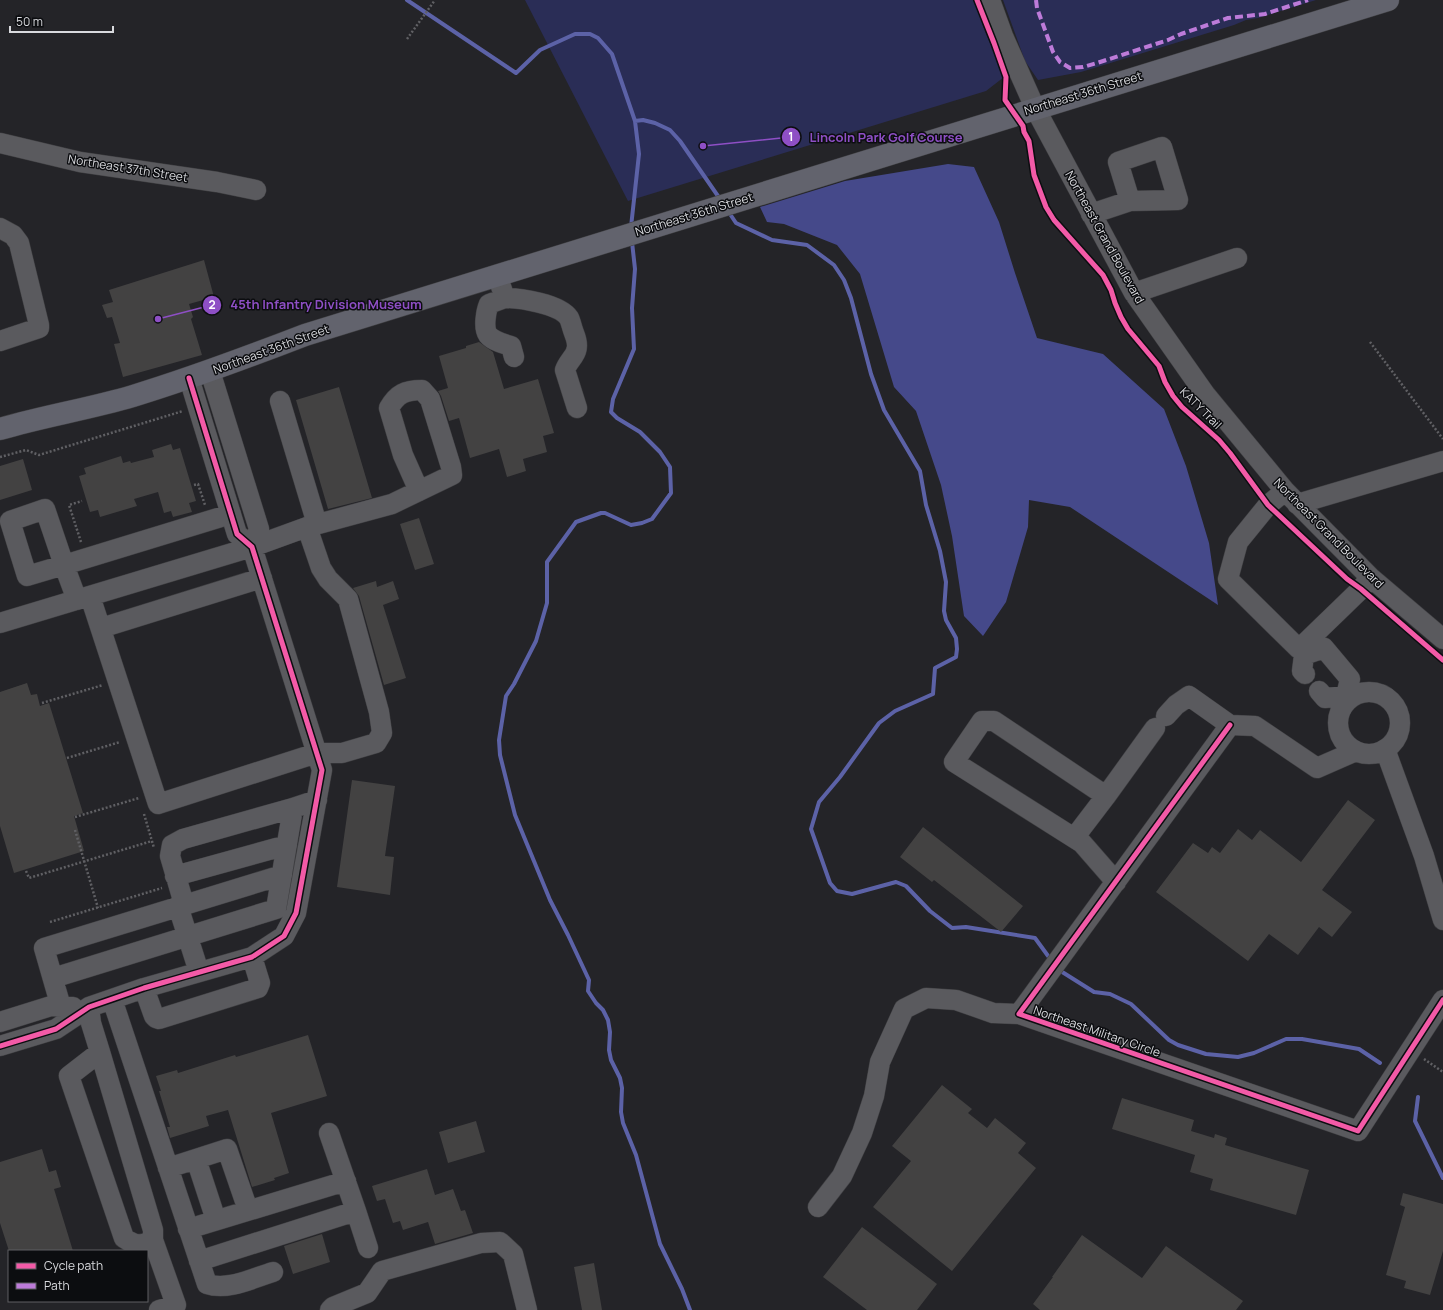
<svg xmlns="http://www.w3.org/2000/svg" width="1443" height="1310" font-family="Manrope,sans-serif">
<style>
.green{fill:#2a2d56}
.forest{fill:#45498a}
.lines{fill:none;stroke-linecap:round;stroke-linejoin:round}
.stream{stroke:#5c62a7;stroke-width:4}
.building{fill:#434242}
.minor-casing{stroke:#3f3f42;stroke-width:21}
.major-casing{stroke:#3f3f42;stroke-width:23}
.path{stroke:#606064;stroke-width:2.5;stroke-dasharray:2 2;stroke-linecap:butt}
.minor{stroke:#5a5a5e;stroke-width:20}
.major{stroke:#62636d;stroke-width:22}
.quiet{stroke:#bd7bd9;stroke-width:4;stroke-dasharray:8 4;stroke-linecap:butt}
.cycleway-casing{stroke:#0c0d10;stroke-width:8}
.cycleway{stroke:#f35aa7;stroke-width:5}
.labels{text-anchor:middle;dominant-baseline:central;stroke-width:3;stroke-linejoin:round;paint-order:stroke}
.street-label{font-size:12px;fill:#d9dade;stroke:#0c0d10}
.leader{fill:none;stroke:#8e4fc5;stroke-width:1.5}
.callout-dot{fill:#8e4fc5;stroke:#0c0d10;stroke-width:1.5}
.mark-label{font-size:12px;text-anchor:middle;font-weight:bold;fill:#fff}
.callout-label{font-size:13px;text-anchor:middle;font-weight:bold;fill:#8e4fc5;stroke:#0c0d10;stroke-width:3;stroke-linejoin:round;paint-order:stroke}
</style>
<rect width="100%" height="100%" fill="#242428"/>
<path class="green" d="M525,0h451l7,26 21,51 -18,14 -358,110z
M1003,0h313l-58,18 -12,2 -12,5 -153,47 -43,8 -13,-19z"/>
<path class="forest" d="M948,164l26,3 25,55 16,51 22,65 66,16 61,55 22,57 23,77 9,62 -148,-98 -41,-7 -1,27 -22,75 -23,34 -19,-20 -12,-80 -11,-51 -25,-74 -22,-24 -34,-113 -23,-29 -53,-21 -17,-2 -7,-15 85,-26z"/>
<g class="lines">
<path class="stream" d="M407,0l109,73 24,-23 35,-16h15l8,4 14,16 23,67 4,33 -8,73
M635,121l8,-1 12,3 15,7 10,11 40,58
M728,211l8,12 36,17 35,5 27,20 10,15 7,18 20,76 13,36 36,61 6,34 14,46 6,31 -2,29 2,9 10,18 1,11 -1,8 -21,11 -2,26 -38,17 -16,12 -39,54 -21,25 -8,27 19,54 7,8 15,3 44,-12 10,4 24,25 22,17 14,-1 69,11 16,22
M632,242l3,27 -3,39 2,41 -21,50 -2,13 6,6 23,14 20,20 10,15 1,26 -19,26 -10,4 -11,2 -26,-12h-4l-25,9 -29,40v41l-11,38 -22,43 -8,12 -7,44 1,15 15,60 35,85 18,35 21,45 -1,11 8,12 7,7 5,10 2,12 -1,18 2,10 9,18 2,10 -1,24 2,11 13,32 24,89 22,45 8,21
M1059,970l35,22 16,2 21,10 38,36 9,5 28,9 32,3 16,-4 32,-14h16l57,10 21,14
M1418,1097l-3,24 28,57"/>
</g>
<path class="building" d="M204,260l10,37 -25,7 4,13 -2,2 11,36 -79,22 -9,-33 6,-1 -8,-26 -5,1 -5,-13 11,-3 -4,-12z
M479,342l14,10 11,37 34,-10 16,54 -11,3 4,16 -24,7 3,12 -19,6 -8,-28 -29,9 -11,-40 -10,3 -8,-25 -3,-5 10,-3 -9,-32 27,-8v-2z
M339,387l33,111 -44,11 -32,-109z
M171,444l2,6 7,-2 16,53 -7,2 3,9 -19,5 -2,-6 -7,2 -6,-21 -24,7 3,7 -37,11 -2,-7 -8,2 -11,-36 7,-2 -2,-6 37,-12 2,7 7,-2 1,2 23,-6 -2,-7z
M23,459l9,31 -32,10v-34z
M419,518l15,46 -19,6 -15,-46z
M376,581l1,6 16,-6 6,18 -16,6 23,73 -22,7 -25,-89 -6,-8z
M27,683l4,12 6,-1 3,12 9,-3 34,110 -9,3 10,35 -70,22 -14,-47v-134z
M352,780l43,6 -10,70 9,1 -4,38 -53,-8z
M1348,800l27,20 -53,70 30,22 -20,25 -13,-10 -21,28 -29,-21 -21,27 -92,-69 37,-49 15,10 4,-6 8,6 18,-24 14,11 8,-10 41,32z
M923,827l100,79 -22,26 -67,-52 -2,2 -32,-25z
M308,1035l19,61 -56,17 18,60 -15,5 1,2 -23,7 -24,-77 -22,6 3,10 -39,12 -3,-11h3l-11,-36h2l-5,-15 21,-6 1,3 57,-18 1,2z
M942,1085l30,24 -4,4 19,15 8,-10 31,25 -8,10 18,15 -84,103 -79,-64 38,-46 -19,-15z
M1122,1098l72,22 -3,11 23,7 1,-4 12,4 -2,7 84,25 -13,45 -86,-25 3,-11 -23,-7 5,-17 -83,-26z
M476,1121l9,31 -37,11 -9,-31z
M42,1149l7,23 7,-2 5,17 -7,2 19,62h-64l-9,-28v-61z
M427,1169l8,26 18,-6 8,22 4,-1 8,23 -38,11 -7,-22 -25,8 -3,-9 -7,2 -8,-24 -8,2 -5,-15z
M1403,1193l40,11v47l-13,44 -26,-7 2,-7 -20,-6 19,-68 -5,-2z
M862,1227l75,57 -20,26h-50l-44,-33z
M322,1234l8,28 -37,12 -9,-28z
M1082,1235l60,43 24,-32 77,55 -7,9h-196l-7,-6 20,-27h-1z
M594,1263l8,47h-20l-8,-43z"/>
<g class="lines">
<g class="minor-casing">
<path id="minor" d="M990,0l13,36 32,72 99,185 71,101 80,97 85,86 73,62
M0,143l80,19 137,20 39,8
M1091,214l39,-13 48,-1 -16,-53 -44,15 12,39
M0,228l13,7 6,8 20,82v3l-39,13
M497,275l8,23c15,0 55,6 64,20 2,4 3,10 5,15 2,5 4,13 2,18 -1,5 -9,12 -11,19l12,38
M1134,293l103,-35
M505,298l-16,6c-3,7 -6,24 -1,31 5,6 16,9 23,11l3,11
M210,371l49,158 -7,18
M280,401l37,123
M1285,491l-17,14 -30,37 -10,37 71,70 62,-60 9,-12
M1297,504l146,-43
M45,509l19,56 -37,11 -17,-55z
M90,596l68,208 159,-51h25l34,-10 6,-10 -3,-21 -31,-113 -20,-20 -7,-11 -14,-41
M77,600l-13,-35 167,-51
M0,623l252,-76 55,-20 85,-23 60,-29 -1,-8 -21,-68 -8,-9c-17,0 -25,4 -33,18l14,47 16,36
M101,628l161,-50
M1305,674l-3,-3 2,-16 20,-7 26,31 -4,17 -21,2 -6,-7
M1338 723a31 31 0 1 1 62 0a31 31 0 1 1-62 0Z
M1166,716l10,-11 13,-9 41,29 25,1 62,42 39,-17
M1385,749l39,107 19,64
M1106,796l49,-68
M1074,838l32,-42 -112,-75h-12l-28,41 128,81 34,39
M175,876l112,-31
M184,904l-14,-48 2,-11 11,-6 110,-31
M178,906l21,66
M53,978l223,-69 17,-101 24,-8
M144,988l10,28 2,2 3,1 99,-31 2,-5 -8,-26
M112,999l95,285c21,7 46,-6 66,-12
M61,1007l-17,-59 238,-73
M89,1007l2,16 9,29 53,178v10c-13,6 -17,6 -29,-2l-55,-162 31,-24
M1019,1014l211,-289
M0,1022l51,-16 22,1
M0,1046l56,-17 33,-22 55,-19 108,-31 32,-21 12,-23 26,-143 -70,-223 -15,-13 -48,-156
M329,1133l27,78 12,37
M196,1159l20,61
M168,1168l59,-19 21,61
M818,1207l24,-31 20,-43 12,-37 6,-34 24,-53 22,-11 30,2 37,13 26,1 339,117 85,-131
M188,1229l158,-48
M153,1240l23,65 -17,5
M199,1261l157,-50
M330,1310l3,-3 34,-14 15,-22 99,-28 19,-1 13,12 14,56"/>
</g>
<g class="major-casing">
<path id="major" d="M0,429c44,-13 89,-20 133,-33 59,-18 115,-39 172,-61l1083,-335"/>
</g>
<path class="path" d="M407,39l28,-39
M1370,342l73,97
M0,457l26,-7 13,5 144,-44
M194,485l4,-1 7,21
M81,542l-12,-37 13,-4
M42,703l61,-18
M67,758l53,-16
M144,814l10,34
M75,817l64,-19
M75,830l23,78
M26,871l3,7 123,-37
M50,922l112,-34
M1424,1059l19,13"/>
<use href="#minor" class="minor"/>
<use href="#major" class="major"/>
<path class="quiet" d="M1036,0l1,8 16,44 7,10 10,6 13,-1 14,-4 71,-23 13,-6 47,-16 37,-4 43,-14"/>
<g class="cycleway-casing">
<path id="cycleway" d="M977,0l17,43 12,34 -1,23 18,26 1,6 5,9 5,34 12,32 8,13 49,55 8,15 4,13 6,14 7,12 31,37 6,16 8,14 9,11 37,33 11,13 38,52 79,74 14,10 82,71
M1230,725l-211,289 339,117 85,-131
M0,1046l56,-17 33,-22 55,-19 108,-31 32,-21 12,-23 26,-143 -70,-223 -15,-13 -48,-156"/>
</g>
<use href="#cycleway" class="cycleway"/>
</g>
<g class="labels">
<g class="street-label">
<text transform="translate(1083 93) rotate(-17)">Northeast 36th Street</text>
<text transform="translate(128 168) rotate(9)">Northeast 37th Street</text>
<text transform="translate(694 214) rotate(-17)">Northeast 36th Street</text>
<text transform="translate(1105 237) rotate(61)">Northeast Grand Boulevard</text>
<text transform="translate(271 349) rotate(-20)">Northeast 36th Street</text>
<text transform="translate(1201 408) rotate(45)">KATY Trail</text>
<text transform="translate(1329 533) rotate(45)">Northeast Grand Boulevard</text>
<text transform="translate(1097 1031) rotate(19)">Northeast Military Circle</text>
</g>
</g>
<path class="leader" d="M703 146L791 137M158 319L212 305"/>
<g class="callout-dot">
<circle cx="703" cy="146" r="4"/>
<circle cx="158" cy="319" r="4"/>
<circle cx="791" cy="137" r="10"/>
<circle cx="212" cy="305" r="10"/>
</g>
<g class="mark-label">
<text x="791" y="141">1</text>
<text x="212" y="309">2</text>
</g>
<g class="callout-label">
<text x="886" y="142">Lincoln Park Golf Course</text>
<text x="326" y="309">45th Infantry Division Museum</text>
</g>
<rect x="8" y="1250" width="140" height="52" fill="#0c0d10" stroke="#5e5f62"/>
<rect x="16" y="1263" width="20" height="6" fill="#f35aa7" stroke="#5e5f62"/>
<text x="44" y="1270" font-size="12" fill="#d9dade">Cycle path</text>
<rect x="16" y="1283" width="20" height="6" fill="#bd7bd9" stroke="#5e5f62"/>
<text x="44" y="1290" font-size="12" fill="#d9dade">Path</text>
<path d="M10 26v6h103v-6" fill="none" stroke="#d9dade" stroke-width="2"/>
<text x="16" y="26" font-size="12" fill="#d9dade" stroke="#0c0d10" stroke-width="3" paint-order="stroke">50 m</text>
</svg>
